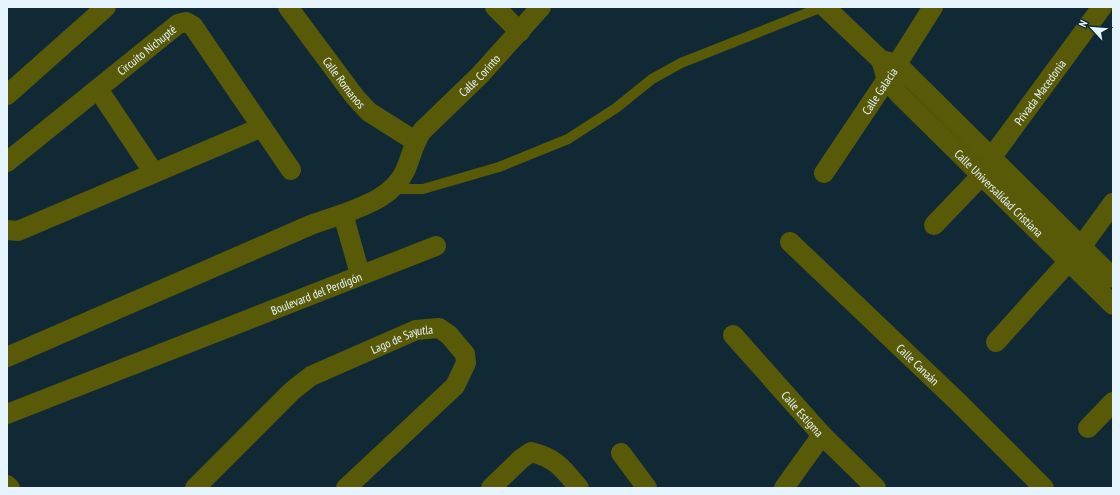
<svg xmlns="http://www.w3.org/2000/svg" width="1120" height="495" font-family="'PT Sans Narrow',sans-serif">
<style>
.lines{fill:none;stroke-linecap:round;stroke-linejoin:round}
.service{stroke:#595a08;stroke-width:10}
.minor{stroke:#595a08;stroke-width:20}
.labels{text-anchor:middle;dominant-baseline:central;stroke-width:3;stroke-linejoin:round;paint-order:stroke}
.street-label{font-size:12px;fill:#e6f5fd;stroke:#102935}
</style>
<rect width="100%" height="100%" fill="#102935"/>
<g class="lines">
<path class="service" d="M392,189h31l76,-22 69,-28 48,-31 36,-29 29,-16 141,-56"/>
<g class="minor">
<path id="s1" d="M288,7l67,90 14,15 46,29"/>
<path d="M495,7l25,25"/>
<path d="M825,7l56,53 16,4 216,214"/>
<path id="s2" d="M881,60l6,20 13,15 213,210"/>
<path d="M98,89l56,84"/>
<path d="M7,95l99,-88"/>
<path id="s3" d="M991,158l111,-151"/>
<path id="s4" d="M7,162l171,-138 8,-2 7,4 98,144"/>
<path id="s5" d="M824,173l73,-109 36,-57"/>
<path id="s6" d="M343,214c24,-9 50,-18 62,-43 6,-13 8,-27 17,-40l58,-56 61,-68"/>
<path d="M934,225l48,-50"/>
<path d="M7,230l11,1 244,-104"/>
<path id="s7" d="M790,242l168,160 86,86"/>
<path d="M1081,247l32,-44"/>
<path id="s8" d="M733,335l89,100 54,53"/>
<path d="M996,342l73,-81"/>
<path d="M7,357l306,-133 30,-10 17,60"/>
<path id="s9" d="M7,414l429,-168"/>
<path d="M1088,428l25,-26"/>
<path d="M621,453l26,35"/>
<path d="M7,485l3,3"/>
<path id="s10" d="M195,488l97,-97 19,-15 105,-46 23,-2 10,7 16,19 1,9 -11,23 -109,102"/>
<path d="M491,488l30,-29 10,-7c25,6 32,17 48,36"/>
<path d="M784,488l38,-53"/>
</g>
</g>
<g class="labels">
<g class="street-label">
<text stroke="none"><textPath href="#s4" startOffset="179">Circuito Nichupté</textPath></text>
<text stroke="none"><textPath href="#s6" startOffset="201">Calle Corinto</textPath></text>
<text stroke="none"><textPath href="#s1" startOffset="94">Calle Romanos</textPath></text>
<text stroke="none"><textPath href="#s5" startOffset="99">Calle Galacia</textPath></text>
<text stroke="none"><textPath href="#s3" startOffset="82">Privada Macedonia</textPath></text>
<text stroke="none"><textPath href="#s2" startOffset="180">Calle Universalidad Cristiana</textPath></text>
<text stroke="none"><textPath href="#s9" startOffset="332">Boulevard del Perdigón</textPath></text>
<text stroke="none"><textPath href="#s10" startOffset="260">Lago de Sayutla</textPath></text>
<text stroke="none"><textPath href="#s7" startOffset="177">Calle Canaán</textPath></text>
<text stroke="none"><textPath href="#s8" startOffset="105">Calle Estigma</textPath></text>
</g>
</g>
<rect width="1120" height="495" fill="none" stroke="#e6f5fd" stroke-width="16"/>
<g transform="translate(1092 28) rotate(296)" stroke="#102935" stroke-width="3" paint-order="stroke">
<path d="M0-3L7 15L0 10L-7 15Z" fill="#e6f5fd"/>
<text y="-6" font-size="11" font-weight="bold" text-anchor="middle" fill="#e6f5fd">N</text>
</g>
</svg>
